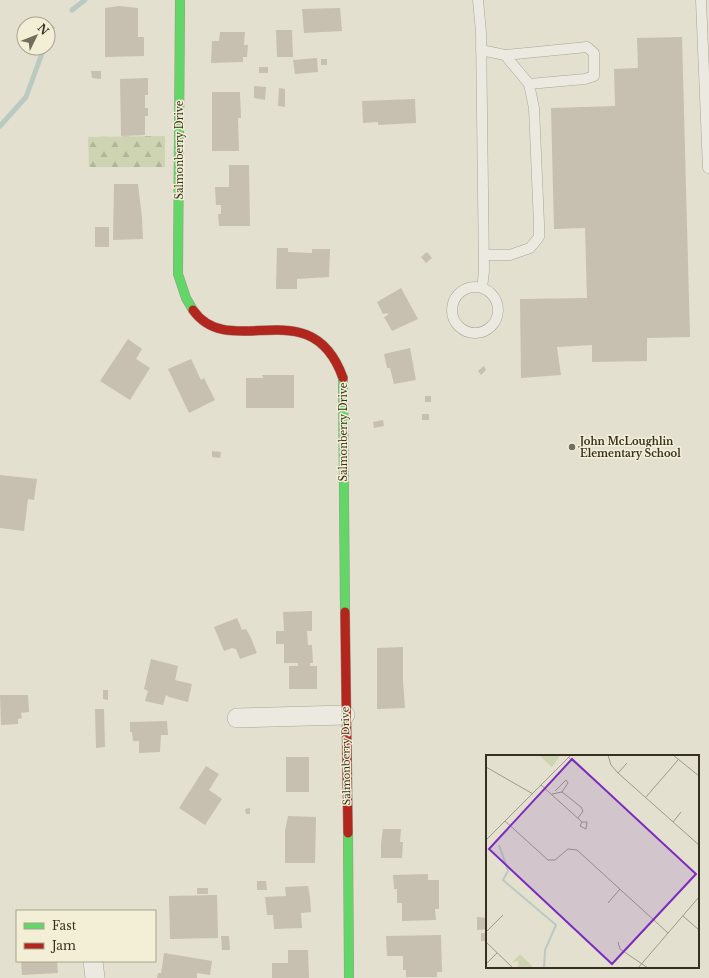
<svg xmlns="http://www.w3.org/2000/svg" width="709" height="978" font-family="'Libre Baskerville',serif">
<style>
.forest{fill:url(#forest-firs)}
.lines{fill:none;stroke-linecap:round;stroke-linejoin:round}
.stream{stroke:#bac9c2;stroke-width:5}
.building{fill:#c7bfb0}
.lane-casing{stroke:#a9a597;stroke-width:11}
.street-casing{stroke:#a9a597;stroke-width:20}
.fast-casing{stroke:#989488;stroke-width:10}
.jam-casing{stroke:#989488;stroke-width:10}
.lane{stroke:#eceae0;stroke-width:10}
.street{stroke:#eceae0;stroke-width:19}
.fast{stroke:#63d668;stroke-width:9}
.jam{stroke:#b3261e;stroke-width:9}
.poi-dot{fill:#736d5d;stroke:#f3efd6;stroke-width:1.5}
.labels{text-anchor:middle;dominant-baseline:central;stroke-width:3;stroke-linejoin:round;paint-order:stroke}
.street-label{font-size:10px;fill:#372f20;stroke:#f3efd6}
.poi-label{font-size:10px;font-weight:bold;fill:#372f20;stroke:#f3efd6;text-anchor:start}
.inset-river{fill:none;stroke:#bac9c2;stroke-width:2}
.inset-road{fill:none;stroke:#9e9989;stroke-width:1}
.view{fill:#7b2cbf;fill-opacity:0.15;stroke:#7b2cbf;stroke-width:2}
.inset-edge{fill:none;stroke:#372f20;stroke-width:2}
</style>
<defs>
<pattern id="forest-firs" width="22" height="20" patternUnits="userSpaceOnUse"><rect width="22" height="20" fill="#ced3b2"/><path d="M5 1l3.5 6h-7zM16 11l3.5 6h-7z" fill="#b2b599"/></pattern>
</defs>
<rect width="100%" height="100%" fill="#e3e0cf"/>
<path class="forest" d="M165,136v31h-76l-1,-30z"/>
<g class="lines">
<path class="stream" d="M72,10l13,-10
M48,38l4,-10
M0,126l26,-29 18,-49"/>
</g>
<path class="building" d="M119,6l19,2v29h6v19l-39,1v-49z
M340,8l2,23 -38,2 -2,-24z
M276,30h16l1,27h-16z
M220,32h25l-1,13h4l-1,12h-4v5l-32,1 1,-22h7z
M682,37l8,300 -43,1v23l-55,1v-17l-35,2 4,28 -40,3 -1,-79 67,-1 -2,-70 -31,1 -3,-121 64,-2 -1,-37 24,-1 -1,-30z
M317,58l1,14 -23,2 -2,-14z
M321,59h6v6h-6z
M259,67h9v6h-9z
M91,71h10v8l-9,-1z
M148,78v17h-3v13h3v8h-3v19l-24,1 -1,-57z
M254,86l12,1 -1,13 -11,-2z
M279,88l6,1v18l-7,-1z
M212,92h28l1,26h-3l1,33h-27z
M415,99l1,24 -38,2v-3l-15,1 -1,-22z
M229,165h20l1,61h-31l-1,-12h3v-9h-5l-1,-18h14z
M114,184h24l4,34 1,21 -30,1z
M95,227h14v20h-14z
M277,248h11v4l24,1v-4h18l-1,28 -32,2v10h-21z
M427,252l5,6 -6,5 -5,-6z
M401,288l17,31 -26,12 -8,-14 4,-2 -1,-2 -4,1 -6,-12z
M128,339l14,10 -6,10 14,9 -20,32 -30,-19z
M410,348l6,32 -22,4 -4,-16h-3l-3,-14z
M191,359l10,21 3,-2 11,22 -26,13 -21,-44z
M484,366l2,4 -5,5 -3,-4z
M262,375h32v33h-48v-30h17z
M425,396h6v6h-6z
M422,414h7v6h-7z
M383,420l1,6 -10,2 -1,-6z
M212,451l9,1 -1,6 -8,-1z
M0,475l37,4 -3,21 -6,-1 -4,32 -24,-3z
M312,611v20h-5l1,14h4l1,18h-3v3h7v23h-28v-23h9v-3h-14v-19h-8v-13h8l-1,-19z
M237,618l5,12 4,-1 5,9 6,15 -17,6 -4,-10 -4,-1 -8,3 -10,-24z
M403,647v34l2,27 -28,1v-61z
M151,659l27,7 -3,14 17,4 -4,18 -19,-5 -3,-2 -3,10 -18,-4 3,-10 -4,-2z
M103,690h5v10l-5,-1z
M0,695h28l1,17 -8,1 1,5 -4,1v5l-17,1z
M95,709h9l1,38 -9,1z
M167,721l1,14h-7l-1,17 -21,1v-12h-6l-1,-9h-2v-10z
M286,757h23v35h-23z
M206,766l13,8 -10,16 13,9 -17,26 -26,-17z
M250,808v6h-4l-1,-5z
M288,816l28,1 -1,46h-30v-32z
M383,829h18l-1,13h3l-1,16h-21v-15z
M428,874v6h11v29h-4l1,11 -34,1v-18h-5v-14h-3l-1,-14z
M257,881h9l1,9h-10z
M308,886l2,11 1,15 -10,1 1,15 -28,1 -1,-14h-6l-2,-18 21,-1 -1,-9z
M197,888h11v6h-11z
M217,895l1,43 -48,1 -1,-43z
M477,917l10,1v11l-10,1z
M481,933h6v8h-6z
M441,935l1,37h-5v5h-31v-7h-3v-14h-16l-1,-20z
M221,936h8l1,14h-8z
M288,950h20l1,28h-37v-15h16z
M164,953l48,8 -2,14 -13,-2v5h-40l1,-5h3z
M21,961h36l1,12 -36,2z"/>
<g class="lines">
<g class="lane-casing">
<path id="lane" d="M478,0l3,32 3,239 -2,17
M701,0l7,168
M481,50l24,5 24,29 5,24 5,116v13l-9,11 -20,7h-26
M505,55l82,-8 7,6v23l-9,3 -56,5
M452 310a23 23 0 1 1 46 0a23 23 0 1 1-46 0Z"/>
</g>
<g class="street-casing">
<path id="street" d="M237,718l108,-3
M93,961l2,17"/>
</g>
<g class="fast-casing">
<path id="fast" d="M180,0l-2,274 8,24 7,12
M343,378l2,234
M348,833l1,145"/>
</g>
<g class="jam-casing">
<path id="jam" d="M193,310c37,53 118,-22 150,68
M345,612l3,221"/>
</g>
<use href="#lane" class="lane"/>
<use href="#street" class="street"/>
<use href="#fast" class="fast"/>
<use href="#jam" class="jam"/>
</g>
<circle class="poi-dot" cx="572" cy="447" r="4"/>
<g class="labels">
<g class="street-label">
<text transform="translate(179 150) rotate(-90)">Salmonberry Drive</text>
<text transform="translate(343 432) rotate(-90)">Salmonberry Drive</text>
<text transform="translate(346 756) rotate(-91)">Salmonberry Drive</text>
</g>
<g class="poi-label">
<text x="580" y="441">John McLoughlin<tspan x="580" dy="12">Elementary School</tspan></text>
</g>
</g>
<g transform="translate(486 755)">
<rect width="213" height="213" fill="#e3e0cf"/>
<path d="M53,0h18l2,2 -7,10zM34,199l13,13 -1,1h-15l2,-5 -2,-2 -5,2z" fill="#ced3b2"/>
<path class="inset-river" d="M13,90l9,26 -5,9 53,45 -11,25 -1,18"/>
<path class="inset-road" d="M122,0l3,10 7,8 81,72M187,0l26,21M82,2l25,22M0,12l47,27M132,18l9,-10M55,30l41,37h5l-1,7 -6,-3 2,-4M69,36l11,-11 2,3 -6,9M66,39l10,-2 19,15 2,4 -5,7M160,42l32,-37M19,66l43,39h7l13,-11 9,1 91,83M187,67l8,-10M0,85l85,-85M122,148l12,-14M197,161l16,14M0,177l17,-17M0,187l27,26M132,187l2,7 28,19M0,209l11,-11M152,213l61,-71"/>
<path class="view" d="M86,4l124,115 -84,90 -123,-115z"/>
<rect width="213" height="213" class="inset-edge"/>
</g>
<rect x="16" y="910" width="140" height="52" fill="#f3efd6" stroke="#a8a28d"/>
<rect x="24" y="923" width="20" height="6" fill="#63d668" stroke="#a8a28d"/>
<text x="52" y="930" font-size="12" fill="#372f20">Fast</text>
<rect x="24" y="943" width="20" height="6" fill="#b3261e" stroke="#a8a28d"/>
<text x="52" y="950" font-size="12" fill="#372f20">Jam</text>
<g transform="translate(36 36) rotate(47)"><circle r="19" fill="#f3efd6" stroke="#a8a28d"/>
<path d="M0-3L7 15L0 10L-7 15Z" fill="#736d5d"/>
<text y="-6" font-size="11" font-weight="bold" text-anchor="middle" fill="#372f20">N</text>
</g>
</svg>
